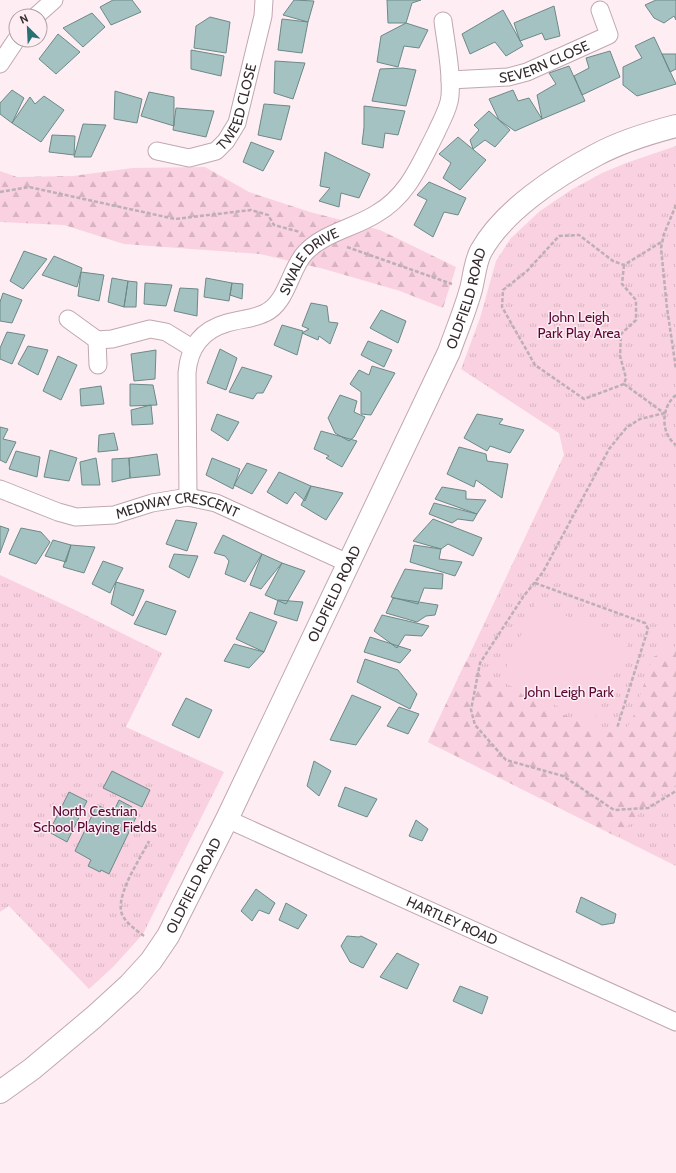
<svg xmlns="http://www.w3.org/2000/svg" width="676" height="1173" font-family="Cabin,sans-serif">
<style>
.grass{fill:url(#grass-tufts)}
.forest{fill:url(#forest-firs)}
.pitch{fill:#fad1e0}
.building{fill:#a4c2c1;stroke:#6c8988}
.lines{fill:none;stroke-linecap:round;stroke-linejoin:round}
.street-casing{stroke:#c1a7b1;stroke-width:19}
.secondary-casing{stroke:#c1a7b1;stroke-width:24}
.path{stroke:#bdafb3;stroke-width:2.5;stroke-dasharray:4 2;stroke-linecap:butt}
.street{stroke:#fff;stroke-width:17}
.secondary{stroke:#fff;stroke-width:22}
.labels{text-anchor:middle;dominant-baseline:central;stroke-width:3;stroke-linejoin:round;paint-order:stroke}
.street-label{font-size:14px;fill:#352b2e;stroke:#feeef3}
.park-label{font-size:14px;fill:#5b0735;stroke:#feeef3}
</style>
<defs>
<pattern id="grass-tufts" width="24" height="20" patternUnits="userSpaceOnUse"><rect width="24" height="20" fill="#fad1e0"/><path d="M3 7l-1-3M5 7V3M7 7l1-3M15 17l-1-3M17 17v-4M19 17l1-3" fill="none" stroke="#d7b4c0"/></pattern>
<pattern id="forest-firs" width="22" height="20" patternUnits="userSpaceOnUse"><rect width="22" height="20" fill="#fad1e0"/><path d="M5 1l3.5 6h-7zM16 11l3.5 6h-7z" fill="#d7b4c0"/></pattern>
</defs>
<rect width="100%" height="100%" fill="#feeef3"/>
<path class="grass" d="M676,146v720l-248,-124 136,-287 -5,-22 -98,-64 19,-51 16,-57 15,-23 29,-27 31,-21 31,-17 24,-10z
M0,575l73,34 89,44 -36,74 98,45 -81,162 -30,33 -24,22 -80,-83 -9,6z"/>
<path class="forest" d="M205,167l44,25 61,20 70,18 76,37 -13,41 -43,-17 -76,-22 -64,-15 -136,-10 -60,-19 -64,-3v-51l17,6 56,-1 59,-8z
M676,646v139l-18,9 -41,43 -189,-95 38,-81 25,20 108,50 25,3 9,-17 20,-60z"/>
<path class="pitch" d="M536,602l92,42 -35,78 -93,-41z"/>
<path class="building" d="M113,0h19l9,12 -30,13 -11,-18z
M294,0l20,1 -6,21 -25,-7z
M387,0h34l-9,3 -6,20h-18z
M656,0h20v20l-2,-4 -10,7 -10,-5 -9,-13z
M554,6l6,30 -15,4 -3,-7 -22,8 -6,-18z
M503,10l20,36 -17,10 -11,-14 -25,12 -8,-20z
M92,13l13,14 -22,20 -20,-19z
M210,17l20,5 -4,31 -32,-5 2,-22z
M282,19l26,3 -6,31 -24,-3z
M406,23l22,7 -9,18 -15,-2 -6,21 -21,-5 4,-26z
M58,34l22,18 -24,22 -17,-15z
M654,37l22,47 -39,12 -14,-11v-18l19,-9 -7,-12z
M191,50l33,6 -3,20 -30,-7z
M610,51l10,26 -38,18 -8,-19 15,-8 -3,-10z
M662,54h14v15l-6,3z
M275,61l30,2 -12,36 -19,-6z
M569,66l16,35 -43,18 -5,-24 19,-11 -7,-11z
M403,68l13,2 -10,36 -34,-5 8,-32z
M12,90l12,8 -12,25 -12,-9v-11z
M513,90l5,11 11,-3 13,21 -27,12 -16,-11 -10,-21z
M115,91l27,8 -5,24 -23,-4z
M149,92l25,5v29l-33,-10z
M44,96l20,14 -23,32 -29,-19 18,-26 5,7z
M264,104l26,2 -9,34 -23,-5z
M364,106l41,5 -7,24 -13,-2 -2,15 -21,-4 2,-17z
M176,108l38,3 -8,26 -33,-7z
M489,111l21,19 -15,17 -10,-7 -12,9 -3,-9 9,-10 -5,-5z
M83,124l23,1 -15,32h-17z
M52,135l23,1 -1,19 -25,-3z
M458,137l28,23 -26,30 -17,-12 8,-15 -12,-9z
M251,142l23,9 -11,20 -20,-9z
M325,152l45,22 -11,24 -18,-5 -2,14 -20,-6 11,-13 -10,-2z
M429,182l37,16 -8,17 -14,-3 -11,25 -19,-12 13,-25 -10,-5z
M24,251l23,8 -24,30 -13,-8z
M54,256l28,12 -5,19 -35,-12z
M81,272l23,3 -5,26 -21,-5z
M112,278l16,3 -4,26 -16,-5z
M206,278l26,5 -3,18 -25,-4z
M128,281l9,1 -1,25h-12z
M145,283l27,2 -6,21 -22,-2z
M232,283l11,1 -1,15 -12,-4z
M180,288l18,1 -1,27 -23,-5z
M3,293l19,7 -10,23 -12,-2v-19z
M311,303l16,3 2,16 9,1 -8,21 -11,-8 -1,4 -16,-7 7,-4 -7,-3z
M381,310l25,11 -8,22 -28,-15z
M282,325l21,6 -6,24 -23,-10z
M7,332l18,3 -13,29 -12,-5v-11z
M368,341l24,9 -8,17 -23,-12z
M28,346l20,4 -10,25 -20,-11z
M220,349l17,9 -11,32 -19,-7z
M156,350l-1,29 -21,2 -3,-27z
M58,356l19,9 -16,35 -18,-9z
M372,366l23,7 -24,42 -10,-1v-22l-11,-8 9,-14 10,5z
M242,367l30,9 -9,17h-6l-4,6 -24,-7z
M130,384l23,1 4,20 -27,1z
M101,386l3,18 -23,2 -1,-17z
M340,395l17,6 -3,11 11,5 -11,20 -5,4 -14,-8 -7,-15z
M151,405l2,19 -21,1 -1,-15z
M217,414l22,8 -11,19 -17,-11z
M477,414l26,5 -4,5 25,6 -14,23 -20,-7 -3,5 -23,-13z
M0,427l8,2 -5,10 13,3 -10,21 -6,-3z
M321,431l36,10 -15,26 -16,-9 3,-2 -15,-7z
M114,433l4,17 -20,2 1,-17z
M459,447l27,7 1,7 21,3 -6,34 -26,-18 -2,7 -27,-13z
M50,450l27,8 -8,23 -25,-4z
M16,451l24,6 -3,20 -28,-8z
M157,454l3,21 -30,3 -1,-20z
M96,458l4,27h-18l-2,-23z
M129,458l1,20 -18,4v-23z
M212,458l28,11 -7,20 -27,-14z
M247,463l20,7 -15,24 -18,-9z
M279,472l32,14 -6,15 -10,-9 -8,12 -20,-12z
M311,486l32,7 -17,27 -25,-15z
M442,487l24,4v8l20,1 -9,14 -42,-15z
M434,503l43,11 -4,7 -15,-2 -6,4 -23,-9z
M433,519l49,19 -9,18 -25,-12 -7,5 -28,-8z
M176,520l21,3 -10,28 -21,-7z
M0,526l9,3 -9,24z
M21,528l20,4 9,10 -14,22 -27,-10z
M223,535l39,19 -17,28 -20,-8 4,-13 -4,-5 -11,-3z
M53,540l18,5 -5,17 -21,-6z
M71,545l24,2 -11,26 -21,-6z
M414,545l27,4 -2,10 23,3 -7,14 -45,-14z
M174,554l24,2 -9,22 -20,-11z
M262,554l20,9 -21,26 -11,-4z
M103,561l20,7 -13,25 -18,-9z
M282,563l23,8 -19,33 -21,-9z
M405,569l38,5 -1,15 -18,-1 -6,16 -27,-7z
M116,582l28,8 -11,26 -22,-12z
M393,598l45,7 -3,10 -9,1 -9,6 -31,-9z
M278,600l25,2 -6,19 -23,-7z
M146,601l30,10 -10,24 -32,-11z
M250,612l27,10 -13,30 -28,-13z
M382,615l47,11 -7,10 -17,-1 -8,13 -23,-17z
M370,637l41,13 -11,13 -36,-11z
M234,644l30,8 -15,16 -25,-7z
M365,659l33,11 19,24 -7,15 -53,-27z
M352,695l29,12 -25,38 -26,-5z
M186,698l26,12 -13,28 -27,-13z
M399,707l20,7 -11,20 -21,-8z
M314,761l17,10 -12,25 -12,-10z
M112,771l38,19 -8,17 -39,-19z
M345,787l32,12 -10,18 -29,-11z
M69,792l18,9 -20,41 -18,-10z
M119,800l13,7 -1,2 7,4 -29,61 -8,-4 -1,2 -12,-6 3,-6 -16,-9 22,-46 16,8z
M416,820l12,9 -6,12 -13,-5z
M256,889l19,14 -6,11 -10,-4 -7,11 -11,-10z
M581,897l35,17 -2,9 -12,2 -26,-13z
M286,903l21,12 -9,14 -19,-9z
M347,936l12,1 2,-1 16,8 -14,24 -13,-6 -9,-16z
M397,953l22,11 -12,25 -27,-12z
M460,986l28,11 -6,17 -29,-13z"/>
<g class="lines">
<g class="street-casing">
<g id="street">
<path d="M36,16l18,-16"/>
<path d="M0,64l16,-24"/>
<path id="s1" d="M450,80l58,-3 19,-5 82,-37 -9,-25"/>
<path id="s2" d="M157,151l32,7 27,-7 10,-10 11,-18 26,-107 1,-16"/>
<path d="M68,319l29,21 15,-1 38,-10 16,3 26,16"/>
<path d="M97,340l1,25"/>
<path id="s3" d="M0,489l58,23 18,5 38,-2 38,-12 36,-6 28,6 134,61"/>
<path id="s4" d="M188,497l-1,-124c2,-26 15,-43 40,-50 13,-4 26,-4 38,-10 22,-10 25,-44 40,-60 18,-20 49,-25 71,-39 32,-18 44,-50 60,-81 5,-12 13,-24 14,-37 2,-25 -4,-51 -7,-75"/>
<path id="s5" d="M227,819l449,203"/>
</g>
</g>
<g class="secondary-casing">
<g id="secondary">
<path id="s6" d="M0,1092l32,-23 62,-52 36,-33 21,-23 17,-25 59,-117 222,-467c7,-20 16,-41 22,-63 3,-11 4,-27 10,-38 22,-40 75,-75 115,-96 24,-13 53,-22 80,-29"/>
</g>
</g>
<path class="path" d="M0,192l29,-5 146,32 76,-9 17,5 6,10 26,7
M676,205l-12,29 -3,14 6,60 9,61
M347,247l105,37
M624,265l-2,19 14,16v20l-15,14 -1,22 6,22 -2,6 -40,15 -49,-34 -33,-58 1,-17 24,-19 32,-35 20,-1 34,26 11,4 39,-24
M624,384l40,29
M676,395c-15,12 -16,38 0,50
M665,413l-25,6 -13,8 -18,22 -66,123 -20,25 -43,66 -9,47 4,15 31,35 57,16 51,34 34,-2 28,-17
M535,583l110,40 3,6 -31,99
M144,936c-8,-6 -21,-15 -23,-25 -3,-20 19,-52 28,-70"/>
<use href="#street" class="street"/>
<use href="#secondary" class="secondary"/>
</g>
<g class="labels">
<g class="street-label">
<text stroke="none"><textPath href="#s1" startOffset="97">SEVERN CLOSE</textPath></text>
<text stroke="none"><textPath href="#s2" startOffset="111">TWEED CLOSE</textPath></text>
<text stroke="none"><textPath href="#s4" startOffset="302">SWALE DRIVE</textPath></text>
<text stroke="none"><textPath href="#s6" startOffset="935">OLDFIELD ROAD</textPath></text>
<text stroke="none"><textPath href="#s3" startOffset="185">MEDWAY CRESCENT</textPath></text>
<text stroke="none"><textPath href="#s6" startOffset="611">OLDFIELD ROAD</textPath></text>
<text stroke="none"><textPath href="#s6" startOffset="287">OLDFIELD ROAD</textPath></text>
<text stroke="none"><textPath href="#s5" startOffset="247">HARTLEY ROAD</textPath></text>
</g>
<g class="park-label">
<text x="579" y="317">John Leigh<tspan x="579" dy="16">Park Play Area</tspan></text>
<text x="569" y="692">John Leigh Park</text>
<text x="95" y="811">North Cestrian<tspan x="95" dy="16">School Playing Fields</tspan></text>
</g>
</g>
<g transform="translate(28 28) rotate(336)"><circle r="19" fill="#feeef3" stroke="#aea0a4"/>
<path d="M0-3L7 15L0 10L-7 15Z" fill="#267171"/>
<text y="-6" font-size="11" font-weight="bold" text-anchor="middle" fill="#352b2e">N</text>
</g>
</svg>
